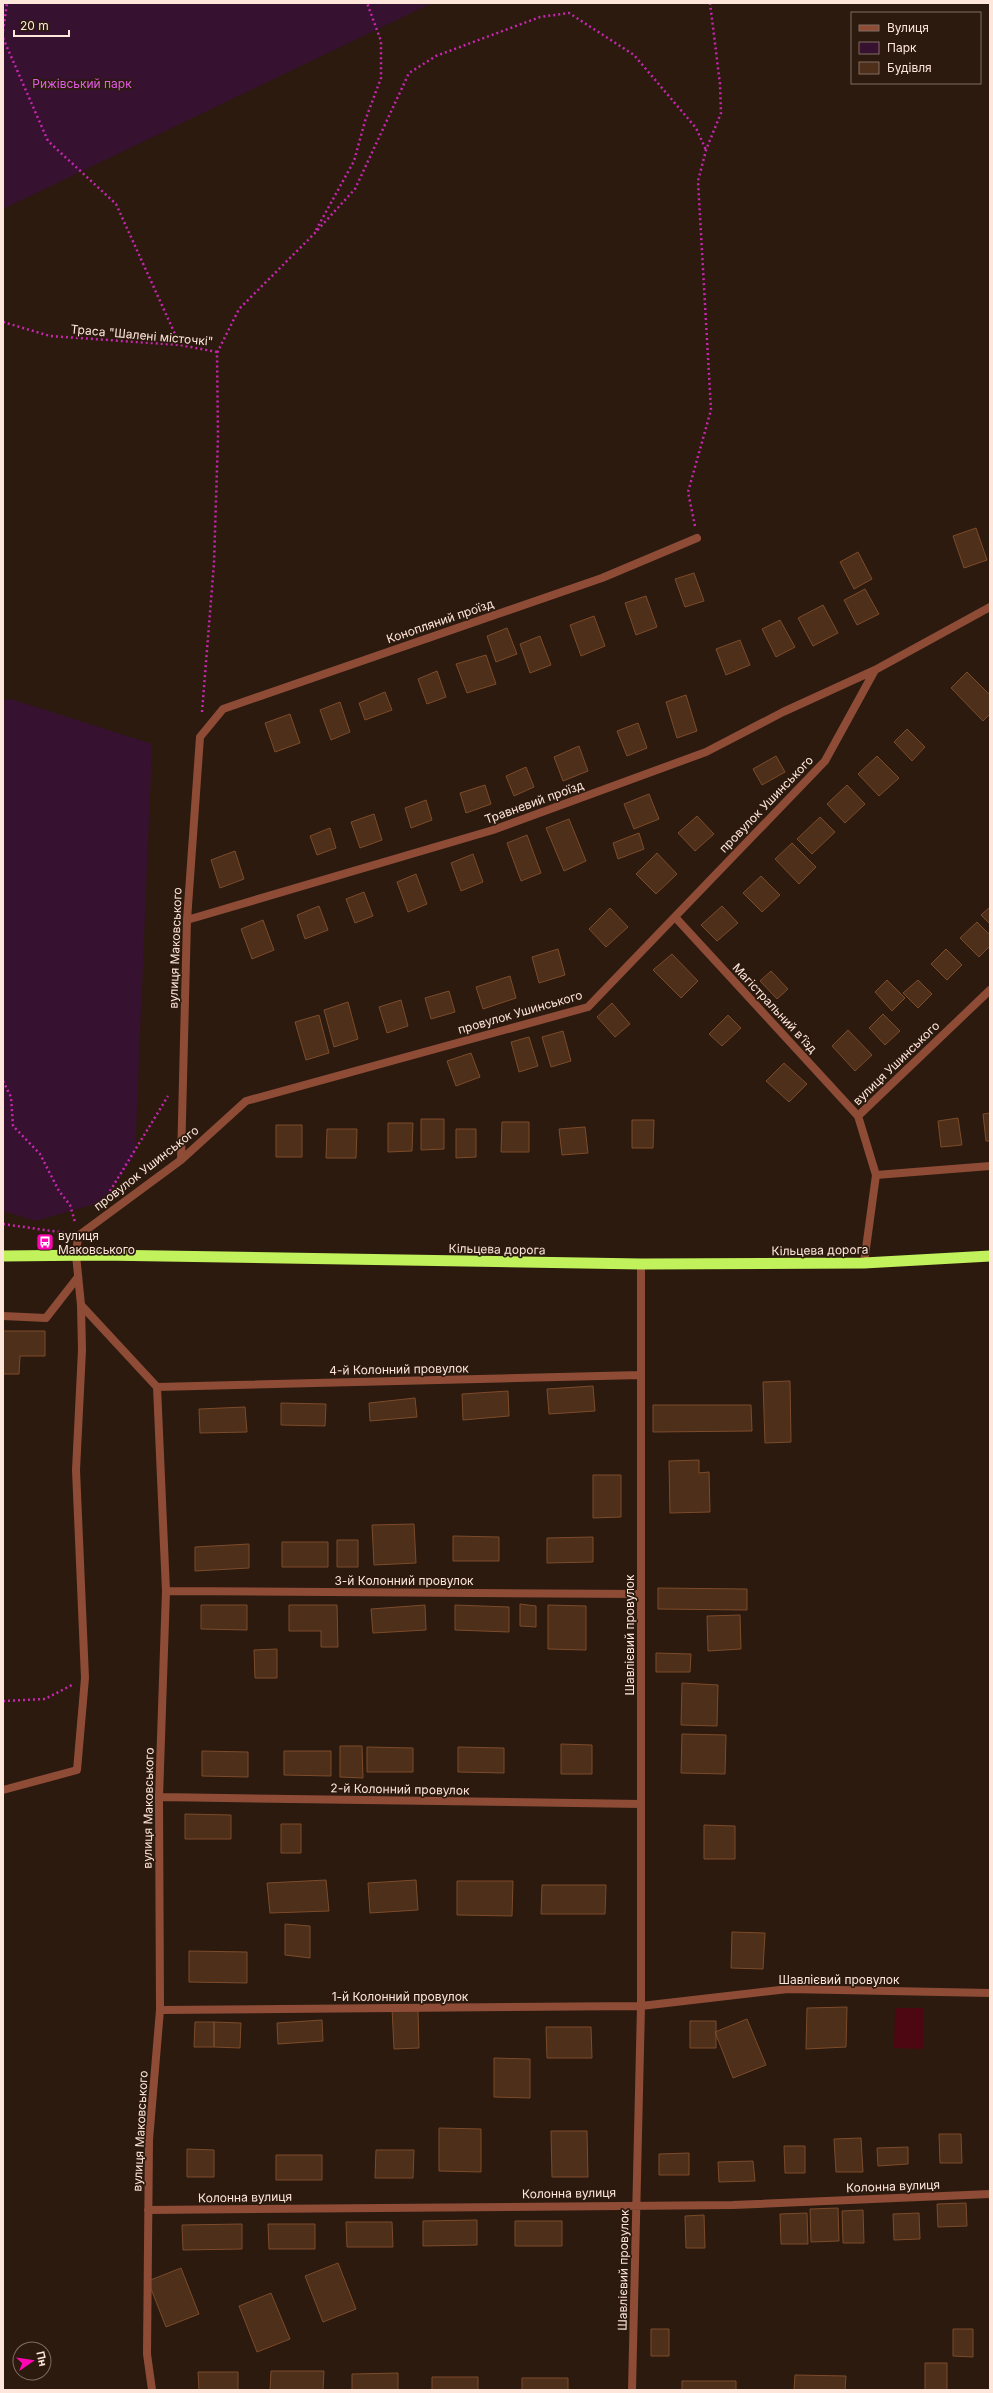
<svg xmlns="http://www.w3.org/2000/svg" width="993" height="2393" font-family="Inter,sans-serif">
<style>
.green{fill:#361130}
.water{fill:#4d0712}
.building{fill:#4e2f19;stroke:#7c4b2a}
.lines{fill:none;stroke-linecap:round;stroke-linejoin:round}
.path{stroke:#c627ae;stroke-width:2.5;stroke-dasharray:2 3;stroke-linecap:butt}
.service{stroke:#8e4c37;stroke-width:8}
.minor{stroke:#8e4c37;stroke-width:8}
.trunk{stroke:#c1f25b;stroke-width:11}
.labels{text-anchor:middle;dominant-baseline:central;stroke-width:3.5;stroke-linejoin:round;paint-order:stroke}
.park-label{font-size:12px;fill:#e45ce9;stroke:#2c1a0f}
.street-label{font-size:12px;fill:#ffe6da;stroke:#2c1a0f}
.poi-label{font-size:12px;fill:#ffe6da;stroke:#2c1a0f;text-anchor:start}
</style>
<rect width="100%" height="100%" fill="#2c1a0f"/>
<path class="green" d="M3,3h429l-429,206z
M11,699l141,45 -17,411 -33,47 -67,19 -32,-10v-511z"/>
<path class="water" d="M895,2008h28v41l-29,-1z"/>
<path class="building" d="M976,528l11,32 -23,8 -11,-32z
M858,552l14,27 -18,10 -14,-27z
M694,573l10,28 -19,6 -10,-28z
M865,589l14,25 -22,11 -13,-25z
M646,596l11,31 -21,8 -11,-32z
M823,605l15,28 -25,13 -15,-28z
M594,616l11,30 -24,10 -11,-31z
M780,620l15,27 -19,10 -14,-28z
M507,628l10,26 -21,8 -9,-26z
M540,636l11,29 -21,8 -10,-29z
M740,640l10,25 -24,10 -10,-26z
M486,655l10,29 -29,9 -11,-29z
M437,671l9,26 -19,7 -9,-25z
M967,672l23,23v19l-7,7 -32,-33z
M385,692l7,18 -27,10 -6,-17z
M686,695l11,36 -20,7 -11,-36z
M340,702l10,30 -19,8 -11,-30z
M290,714l10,29 -25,9 -10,-29z
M638,723l9,25 -20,8 -10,-25z
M907,729l18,18 -13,14 -18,-19z
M579,746l9,25 -25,10 -9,-24z
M776,756l9,16 -23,13 -9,-16z
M877,756l22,22 -20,18 -21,-22z
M526,767l8,20 -20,9 -8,-20z
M485,785l6,19 -25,9 -6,-20z
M847,785l18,19 -20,19 -18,-19z
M649,794l10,25 -25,10 -10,-25z
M426,800l6,20 -21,8 -6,-20z
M374,814l8,26 -22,8 -9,-26z
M697,816l17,18 -19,17 -17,-18z
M820,817l15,15 -23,22 -15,-15z
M569,819l17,42 -22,10 -18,-43z
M330,828l6,20 -19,7 -7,-19z
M639,833l5,16 -26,10 -5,-16z
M527,835l14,38 -20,8 -14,-38z
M792,843l24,24 -17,17 -24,-25z
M235,851l9,28 -24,9 -9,-28z
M657,853l20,21 -21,20 -20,-20z
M473,854l10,28 -22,9 -10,-28z
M416,874l11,30 -19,8 -11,-30z
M761,876l19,19 -18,17 -19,-19z
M364,892l9,24 -18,7 -9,-24z
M319,906l9,24 -23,9 -8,-24z
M722,906l16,17 -21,18 -16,-16z
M990,907v17l-9,-9z
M610,908l18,19 -22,20 -17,-18z
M263,920l11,30 -22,9 -11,-30z
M977,922l13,13v11l-11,11 -19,-19z
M558,949l7,26 -26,8 -7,-26z
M946,949l16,16 -15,15 -16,-16z
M672,954l26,27 -17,17 -28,-28z
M771,971l17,18 -11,10 -17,-18z
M510,976l6,22 -33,11 -7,-22z
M887,980l18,18 -13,13 -17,-19z
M918,980l14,14 -14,14 -15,-15z
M449,991l6,21 -24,7 -6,-21z
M401,1000l7,26 -21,7 -8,-26z
M348,1002l10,37 -24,8 -10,-37z
M612,1003l18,21 -15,13 -18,-20z
M883,1014l17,17 -15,14 -16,-17z
M319,1015l10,38 -23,7 -11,-38z
M728,1015l13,13 -19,18 -13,-12z
M848,1030l24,25 -17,16 -23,-25z
M563,1031l8,30 -20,6 -9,-30z
M529,1037l9,29 -19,6 -8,-30z
M471,1053l9,24 -24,9 -9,-25z
M784,1063l23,21 -18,18 -23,-21z
M990,1113v28h-4l-3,-27z
M958,1118l4,27 -21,2 -3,-26z
M421,1119h23v30l-23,1z
M632,1120h22l-1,28h-21z
M502,1122h27v30h-28z
M388,1123h25l-1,28 -24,1z
M276,1125h26v32h-26z
M585,1127l3,26 -26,2 -3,-26z
M327,1129h30l-1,29h-30z
M456,1129h20v28l-20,1z
M3,1331h42v25h-25l-1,18h-16z
M790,1381l1,61 -26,1 -2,-61z
M593,1386l2,25 -46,3 -2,-25z
M508,1391l1,25 -46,4 -1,-26z
M415,1398l2,19 -47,4 -1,-18z
M281,1403l45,1 -1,22 -44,-1z
M653,1405h98l1,26 -99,1z
M245,1407l2,25 -47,1 -1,-24z
M699,1460v13l10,-1 1,40 -40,1 -1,-52z
M593,1475h28v42l-28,1z
M414,1524l2,39 -42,2 -2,-40z
M453,1536l46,1v24h-46z
M593,1537v25l-46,1v-25z
M337,1540h21v27h-21z
M282,1542h46v25h-46z
M249,1544v24l-54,3v-24z
M658,1588l89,1v21l-89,-1z
M520,1604l16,2v21l-16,-1z
M201,1605h46v25l-46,-1z
M289,1605h48l1,42h-17v-16h-32z
M425,1605l1,25 -53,3 -2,-24z
M455,1605l54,2v25l-54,-2z
M548,1605l38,1v44l-38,-1z
M740,1615l1,34 -33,2 -1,-35z
M277,1649v29h-22l-1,-28z
M656,1653l35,1 -1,18h-34z
M682,1683l36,2 -1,41 -36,-1z
M682,1734l44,1 -1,39 -44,-1z
M561,1744l31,1v29h-31z
M340,1746h22l1,32 -23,-1z
M367,1747l46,1v24h-46z
M458,1747l46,1v25l-46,-1z
M202,1751l46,1v25l-46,-1z
M284,1751h47v25l-47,-1z
M185,1814l46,1v24h-46z
M281,1824h20v29h-20z
M704,1825l31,1v33h-31z
M326,1880l3,31 -59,2 -3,-30z
M416,1880l2,30 -48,3 -2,-30z
M457,1881h56l-1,35 -55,-1z
M542,1885h64l-1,29h-64z
M285,1924l25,2v32l-25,-3z
M732,1932l33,1 -2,36 -32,-1z
M189,1951l58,1v31l-58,-1z
M847,2007l-1,40 -40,2 1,-41z
M392,2008l26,2 1,38 -25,1z
M747,2019l19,46 -33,13 -18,-46z
M322,2020l1,21 -45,3 -1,-21z
M690,2021h26v27h-26z
M195,2022h19v25h-20z
M214,2022l27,1 -1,25 -26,-1z
M546,2027h45l1,31h-45z
M494,2058l36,1v39l-36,-1z
M439,2128l42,1v43l-42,-1z
M551,2131h36l1,46h-36z
M939,2134h22l1,29h-22z
M861,2138l2,34h-27l-2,-33z
M784,2146h21v27h-20z
M908,2147v17l-30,2 -1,-18z
M187,2149l27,1v27h-27z
M376,2150h38l-1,28h-38z
M689,2153v22h-30v-21z
M276,2155h46v25h-46z
M753,2161l2,20 -36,1 -1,-20z
M966,2203l1,23 -29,1 -1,-23z
M838,2208l1,33 -28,1 -1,-33z
M863,2210l1,33h-21l-1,-32z
M807,2213l1,31h-27l-1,-30z
M919,2213l1,26 -26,1 -1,-26z
M704,2215l1,33h-19l-1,-32z
M477,2220v25l-54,1v-25z
M515,2221h47v25h-47z
M346,2222h46l1,25h-46z
M242,2224v25l-59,1 -1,-25z
M268,2224h47v25h-46z
M338,2263l18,46 -33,13 -18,-46z
M181,2268l18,46 -33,13 -18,-46z
M271,2293l19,46 -33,13 -18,-46z
M651,2329h18v27h-18z
M953,2329h20v28l-20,-1z
M925,2363h22v27h-22z
M271,2371h53l-1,19h-53z
M198,2372h40v18h-39z
M398,2373v17h-46v-16z
M795,2375l51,1 -1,14h-51z
M432,2377h46v13h-46z
M522,2378h46v12h-46z
M682,2381h54v9h-54z"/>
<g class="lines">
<path class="path" d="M3,31l4,-28
M3,38l45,103 68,63 64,141
M316,230l38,-69 11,-40 16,-43v-37l-14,-38
M3,322l47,14 130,9 37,7
M695,526l-7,-34 23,-82 -13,-229 8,-31 15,-37 -1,-29 -10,-81
M202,712l12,-149 4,-126 -1,-84 22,-44 74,-74 42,-46 54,-116 27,-17 104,-39 29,-4 65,42 62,73 10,22
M3,1081l8,16 2,29 27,28 19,37 11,14 5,17
M109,1196l1,-5 58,-95
M3,1224l63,9
M3,1701l42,-2 27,-14"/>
<path class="service" d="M3,1316l43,2 32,-41
M3,1790l74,-20 8,-92 -9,-208 6,-120 -1,-45"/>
<path class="minor" d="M675,917l183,199
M187,920l306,-90 213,-78 77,-40 92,-42
M181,1160l6,-240 13,-183 23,-28 379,-131 95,-40
M876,1175l114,-9
M864,1263l12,-88 -18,-59 132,-126
M157,1387l484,-12
M166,1591l475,3
M159,1797l482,7
M160,2010l481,-4 147,-17 202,4
M148,2210l585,-5 257,-11
M152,2390l-5,-36 2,-214 11,-130 -1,-213 7,-206 -9,-204 -76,-82 -5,-50 2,-19 103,-76 65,-59 342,-94 237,-246 50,-91 115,-63
M632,2390l9,-384v-742"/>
<path class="trunk" d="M3,1256l98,-1 540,9 223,-1 126,-7"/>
</g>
<defs>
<g id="bus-square" transform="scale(0.9)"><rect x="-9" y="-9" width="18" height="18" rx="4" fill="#ff06b2" stroke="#2c1a0f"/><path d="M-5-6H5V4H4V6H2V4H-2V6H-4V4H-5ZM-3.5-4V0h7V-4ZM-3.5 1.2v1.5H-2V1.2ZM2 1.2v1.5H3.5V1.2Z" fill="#fff"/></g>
</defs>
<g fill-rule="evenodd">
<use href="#bus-square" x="45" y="1242"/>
</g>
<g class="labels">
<g class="park-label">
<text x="82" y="83">Рижівський парк</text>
</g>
<g class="street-label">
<text transform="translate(142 335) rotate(5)">Траса "Шаленi мiсточкi"</text>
<text transform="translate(440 621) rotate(-19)">Конопляний проїзд</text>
<text transform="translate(534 802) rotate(-20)">Травневий проїзд</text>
<text transform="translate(766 804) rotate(-46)">провулок Ушинського</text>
<text transform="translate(175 948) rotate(-88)">вулиця Маковського</text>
<text transform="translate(775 1008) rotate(47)">Магістральний в’їзд</text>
<text transform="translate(520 1012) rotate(-16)">провулок Ушинського</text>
<text transform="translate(896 1063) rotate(-44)">вулиця Ушинського</text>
<text transform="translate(146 1168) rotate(-38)">провулок Ушинського</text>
<text transform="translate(497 1249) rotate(1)">Кільцева дорога</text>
<text transform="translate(820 1250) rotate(-1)">Кільцева дорога</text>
<text transform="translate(399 1369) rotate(-1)">4-й Колонний провулок</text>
<text x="404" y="1580">3-й Колонний провулок</text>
<text transform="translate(629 1635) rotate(-90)">Шавлієвий провулок</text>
<text transform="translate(400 1789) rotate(1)">2-й Колонний провулок</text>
<text transform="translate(148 1808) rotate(-89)">вулиця Маковського</text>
<text x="839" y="1979">Шавлієвий провулок</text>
<text x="400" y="1996">1-й Колонний провулок</text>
<text transform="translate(140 2131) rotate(-87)">вулиця Маковського</text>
<text transform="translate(893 2186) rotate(-2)">Колонна вулиця</text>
<text transform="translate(569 2193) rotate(-1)">Колонна вулиця</text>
<text transform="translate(245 2197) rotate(-1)">Колонна вулиця</text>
<text transform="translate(623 2270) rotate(-89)">Шавлієвий провулок</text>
</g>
<g class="poi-label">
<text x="58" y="1235">вулиця<tspan x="58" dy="14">Маковського</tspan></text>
</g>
</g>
<rect width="993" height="2393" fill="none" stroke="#ffe6da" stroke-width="8"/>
<rect x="851" y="12" width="130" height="72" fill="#2c1a0f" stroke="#806c60"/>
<rect x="859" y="25" width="20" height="6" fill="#8e4c37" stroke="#806c60"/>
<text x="887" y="32" font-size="12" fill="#ffe6da">Вулиця</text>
<rect x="859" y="42" width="20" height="12" fill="#361130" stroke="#806c60"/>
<text x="887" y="52" font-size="12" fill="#ffe6da">Парк</text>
<rect x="859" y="62" width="20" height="12" fill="#4e2f19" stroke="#806c60"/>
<text x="887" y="72" font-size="12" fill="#ffe6da">Будівля</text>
<g transform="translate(32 2361) rotate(77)"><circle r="19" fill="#2c1a0f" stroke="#806c60"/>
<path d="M0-3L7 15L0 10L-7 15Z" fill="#ff06b2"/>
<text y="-6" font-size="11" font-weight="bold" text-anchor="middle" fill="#ffe6da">Пн</text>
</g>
<path d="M14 30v6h55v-6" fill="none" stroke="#ffe6da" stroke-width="2"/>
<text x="20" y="30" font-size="12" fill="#ffe6da" stroke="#2c1a0f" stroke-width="3" paint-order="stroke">20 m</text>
</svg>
